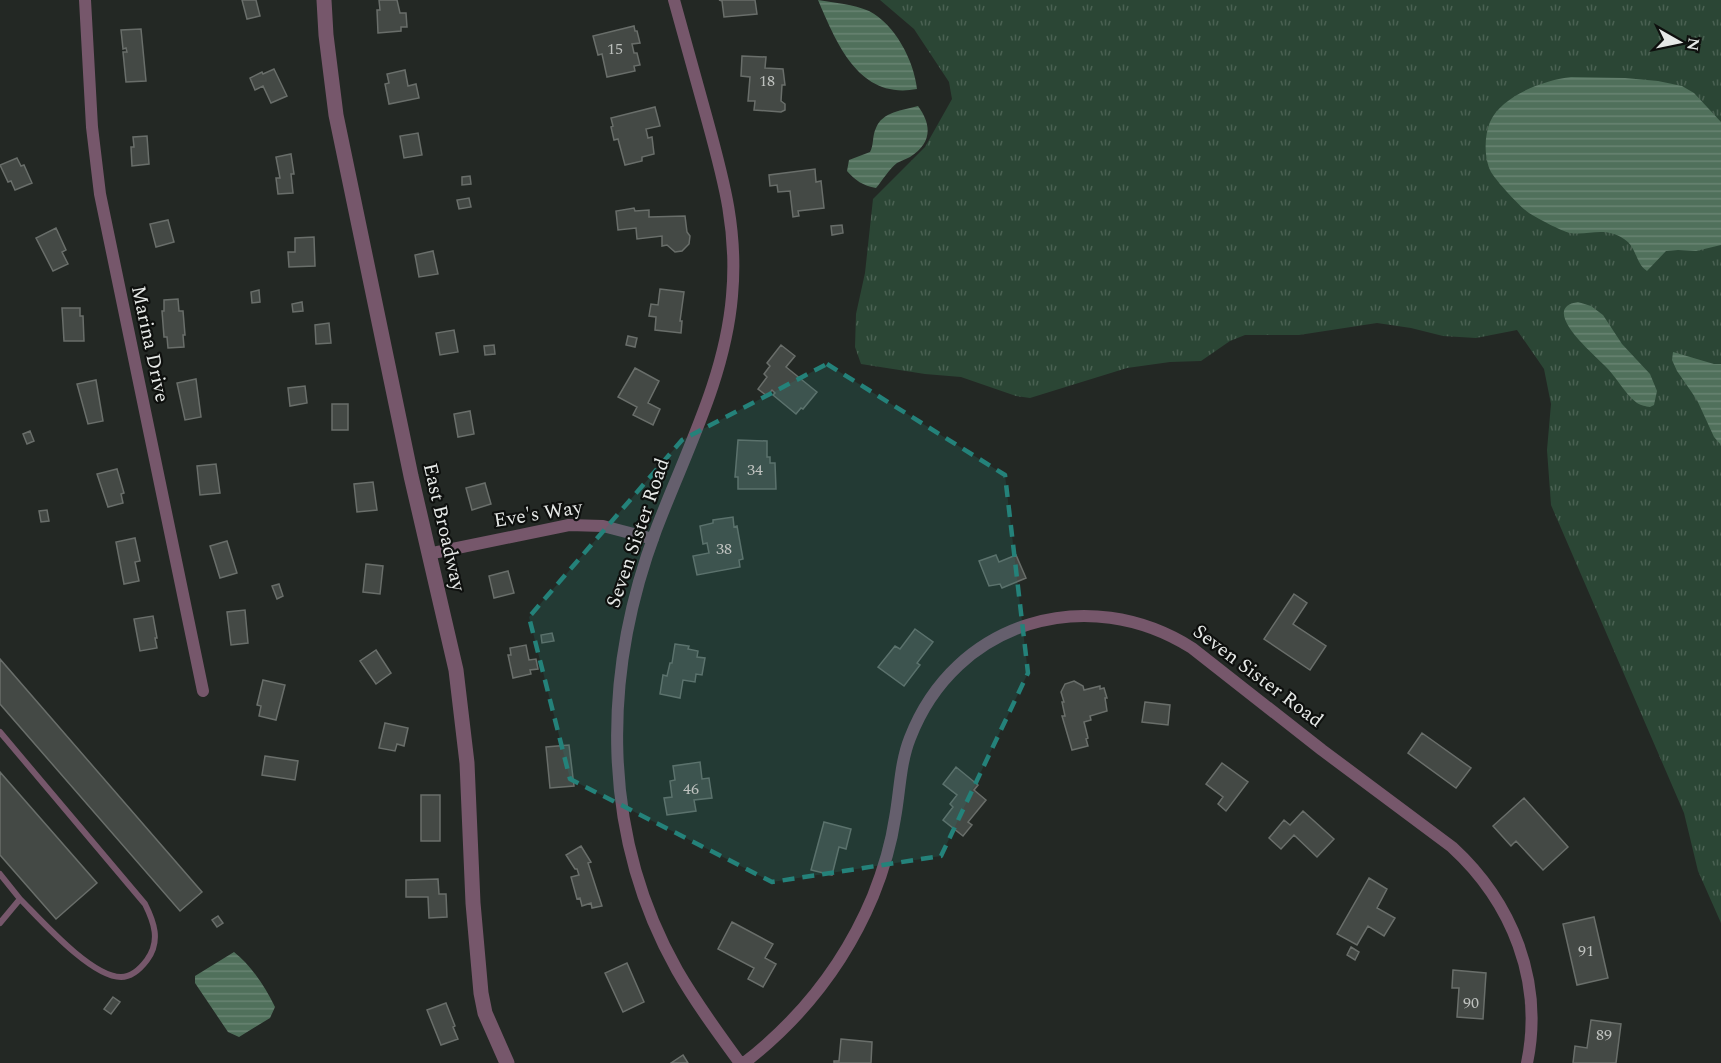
<svg xmlns="http://www.w3.org/2000/svg" width="1721" height="1063" font-family="Spectral,serif">
<style>
.grass{fill:url(#grass-tufts)}
.water{fill:url(#water-rules)}
.building{fill:#444945;stroke:#696e6a;stroke-width:1.5}
.lines{fill:none;stroke-linecap:round;stroke-linejoin:round}
.service{stroke:#76576b;stroke-width:6}
.minor{stroke:#76576b;stroke-width:12}
.tertiary{stroke:#76576b;stroke-width:15}
.marked{fill:#24827a;fill-opacity:0.2;stroke:#24827a;stroke-width:4.5;stroke-dasharray:12 8;stroke-linejoin:round}
.labels{text-anchor:middle;dominant-baseline:central;stroke-width:4.5;stroke-linejoin:round;paint-order:stroke}
.number-label{font-size:16px;fill:#bec1be}
.street-label{font-size:20px;fill:#e6e9e7;stroke:#0e100e}
</style>
<defs>
<pattern id="grass-tufts" width="24" height="20" patternUnits="userSpaceOnUse" patternTransform="scale(1.5)"><rect width="24" height="20" fill="#2b4635"/><path d="M3 7l-1-3M5 7V3M7 7l1-3M15 17l-1-3M17 17v-4M19 17l1-3" fill="none" stroke="#4a6152"/></pattern>
<pattern id="water-rules" width="6" height="5" patternUnits="userSpaceOnUse" patternTransform="scale(1.5)"><rect width="6" height="5" fill="#50705b"/><path d="M0 2.5h6" fill="none" stroke="#698473"/></pattern>
</defs>
<rect width="100%" height="100%" fill="#232824"/>
<path class="grass" d="M880,0h841v923l-23,-52 -14,-58 -133,-308 -4,-55 4,-46 -7,-35 -27,-39 -41,8 -33,-2 -32,-8 -34,-5 -78,12h-54l-15,6 -29,20 -31,1 -43,6 -97,30 -14,-2 -55,-19 -36,-3 -64,-10 -6,-17 1,-33 9,-41 8,-74 52,-52 27,-48 -3,-17 -35,-53z"/>
<path class="water" d="M818,0c17,3 35,4 51,11 26,13 45,50 48,78 -58,11 -80,-45 -99,-89z
M1571,77l54,1 33,3 24,5 12,7 27,29v123l-25,6 -18,-1 -12,1 -19,20c-12,-8 -10,-24 -23,-32 -20,-13 -35,-3 -54,-6 -9,-2 -33,-15 -41,-20 -10,-7 -31,-30 -38,-41 -7,-13 -7,-36 -1,-50 11,-26 54,-42 81,-45z
M918,106c14,19 14,37 -8,51 -4,2 -9,4 -13,6 -8,6 -15,18 -21,25 -13,-2 -21,-8 -29,-17l2,-11 21,-8c4,-7 2,-16 6,-24 6,-16 27,-18 42,-22z
M1578,302l13,4 12,9 19,29 28,30 7,17 -3,14 -4,2c-5,-1 -8,-1 -13,-4 -12,-9 -20,-25 -31,-36 -9,-10 -69,-59 -28,-65z
M1673,352l41,12h7v81l-7,-8 -17,-37 -20,-29 -5,-11z
M234,952c17,13 32,36 41,55l-5,11 -31,19 -11,-5 -33,-49v-7z"/>
<path class="building" d="M242,0h14l4,16 -13,3z
M379,0h18l3,13h6l1,14h-6v4l-23,2 -1,-23h3z
M719,0h36l2,14 -33,3 -2,-16z
M634,26l1,5h2l3,12 -8,1 2,9h3l3,12 -6,1 1,5 -28,6 -5,-23 -4,1 -5,-19z
M141,29l5,52 -20,1 -3,-30h4l-1,-4 -3,1 -2,-19z
M742,56l24,1 -1,11 18,1 2,16h-3l-1,16 4,3v6l-4,2 -27,-2 1,-9h-7l2,-24 -9,-1z
M274,69l13,27 -16,7 -8,-17 -8,4 -5,-12 12,-6 1,2z
M405,70l3,16 8,-2 3,14 -30,6 -4,-20 4,-1 -2,-9z
M655,107l5,19 -14,3 2,9 4,-1 2,17 -12,3v4l-17,4 -7,-26 -4,1 -3,-13 2,-1 -2,-8z
M418,133l4,22 -18,3 -4,-22z
M147,136l2,28 -17,2 -1,-19h3l-1,-10z
M291,154l3,20h-3l2,19 -15,1 -2,-16h4l-4,-21z
M17,158l4,8 3,-1 8,18 -17,7 -4,-9 -3,1 -8,-17z
M815,169l1,13 5,-1 3,27 -26,3 1,5 -6,1 -3,-26 -12,1 -1,-7 -7,1 -1,-11z
M470,176l1,8 -9,1v-8z
M469,198l2,9 -12,2 -2,-9z
M634,208l1,3 14,-1v7l36,-1 2,16 3,4 -1,8 -7,7 -7,1 -8,-7 -5,1v-10l-25,3 -1,-11 -18,2 -2,-19z
M168,220l6,22 -18,5 -6,-23z
M842,225l1,8 -11,2 -1,-9z
M56,228l10,22 -4,2 6,12 -15,7 -17,-33z
M314,237l1,29 -26,1 -1,-15h7v-14z
M433,251l5,23 -19,3 -4,-22z
M660,289l24,3 -4,29h2l-1,12 -26,-3 1,-13 -7,-1 2,-12 7,1z
M259,290l1,12 -8,1 -1,-11z
M178,299l1,12h4l2,24h-2l1,12 -16,1 -1,-11h-3l-2,-26h2v-11z
M302,302l1,9 -10,1 -1,-8z
M62,308h18v8h3l1,25h-20z
M329,323l2,20 -15,1 -1,-19z
M454,330l4,22 -18,3 -4,-22z
M628,336l9,2 -2,9 -9,-2z
M494,345l1,9 -10,1 -1,-9z
M781,345l14,11 -9,11 31,25 -14,17 -2,-1 -5,6 -23,-19 2,-2 -3,-3 -5,6 -9,-7 9,-12 -3,-3 6,-8 -3,-3z
M635,368l24,13 -11,22 12,6 -7,16 -20,-10 4,-8 -19,-10z
M196,379l5,38 -16,3 -8,-37z
M96,380l7,41 -15,3 -11,-40z
M305,386l2,17 -17,3 -2,-18z
M332,404h16v26h-16z
M470,411l4,23 -16,3 -4,-23z
M30,431l4,10 -7,3 -4,-10z
M738,440l29,1v16h3v6h5l1,26h-38v-12h-3z
M216,464l4,29 -20,2 -3,-29z
M117,469l7,24 -3,1 2,9 -15,4 -11,-33z
M373,482l4,28 -20,2 -3,-28z
M485,483l6,21 -19,6 -6,-22z
M47,510l2,11 -8,1 -2,-11z
M733,517l1,10 3,-1 6,33 -4,1 1,7 -43,8 -4,-19 16,-3 -2,-10 -4,1 -3,-18 13,-3v-3z
M135,538l5,23 -5,1 4,19 -15,3 -8,-42z
M227,541l10,32 -17,5 -10,-32z
M996,555l3,7 17,-7 10,23 -24,10 -2,-4 -11,2 -10,-25z
M366,564l17,2 -3,28 -17,-2z
M508,571l6,22 -20,5 -5,-22z
M279,584l4,12 -6,3 -5,-13z
M1294,594l13,9 -14,21 33,22 -16,24 -46,-31z
M245,610l3,33 -17,2 -4,-33z
M153,616l4,22h-2l2,10 -17,3 -6,-32z
M915,629l18,13 -16,21 3,2 -16,21 -26,-19 17,-21 5,3z
M552,633l2,8 -12,2 -1,-8z
M675,644l14,2 -1,3 10,2 -1,6 8,1 -3,17 -6,-1 -1,8 -12,-2 -3,18 -20,-4 3,-19 4,1 3,-13h2z
M526,645l3,15 7,-1 2,10 -8,1 1,4 -18,4 -5,-23h3l-1,-7z
M376,650l15,23 -15,11 -16,-23z
M0,659l202,233 -22,19 -180,-207z
M263,680l22,5 -9,35 -17,-4 2,-10 -4,-1z
M1074,681l9,5 1,4 16,-4v3l4,-1 3,10h-2l2,13 -17,5 1,4 -7,2 4,16 -2,1 2,7 -16,4 -10,-34h3l-3,-14h2l-3,-10 4,-8z
M1145,702l25,3 -2,20 -26,-3z
M385,723l23,5 -4,18 -7,-2 -2,7 -16,-3z
M1422,733l49,35 -15,20 -48,-35z
M569,745l5,41 -24,2 -4,-41z
M265,756l33,5 -3,19 -33,-5z
M700,762l2,17 7,-1 3,20 -18,2 2,11 -29,4 -3,-17 8,-1 -2,-16 5,-1 -2,-14z
M1222,763l26,19 -22,29 -8,-7 5,-7 -17,-13z
M956,767l22,18 -4,5 12,10 -18,22 4,3 -9,11 -20,-16 10,-13 -3,-3 7,-9 -14,-11z
M0,772l97,111 -41,36 -56,-64z
M421,795h19v46h-19z
M1524,798l44,49 -25,23 -27,-29 -5,5 -18,-20z
M1303,811l31,28 -17,18 -23,-22 -13,14 -12,-11 15,-18 6,5z
M824,822l27,7 -5,20 -7,-2 -7,28 -21,-5z
M581,846l10,16 -3,1 14,43 -10,2 -1,-5 -9,3 -2,-8 -3,1 -6,-22 8,-2 -2,-6h-2l-9,-14z
M1369,878l18,11 -10,19 18,10 -11,18 -16,-10 -11,19 -20,-11z
M438,879l1,15h7l1,23 -18,1 -1,-21h-22v-17z
M218,916l5,7 -6,4 -5,-7z
M1594,917l14,61 -31,7 -14,-61z
M732,922l41,22 -8,14 11,6 -13,23 -15,-8 6,-11 -36,-19z
M1351,947l8,5 -4,8 -8,-5z
M627,963l17,39 -21,10 -18,-39z
M1453,970l33,3 -3,46 -26,-2 2,-29h-7z
M113,997l7,5 -9,12 -7,-5z
M446,1003l9,23 -2,1 5,12 -17,6 -14,-35z
M1591,1020l30,4 -5,39h-43l2,-17 12,2z
M841,1039l31,3 -1,21h-37v-2h5z
M683,1055l5,8h-17z"/>
<g class="lines">
<path class="service" d="M0,732l145,172c9,18 16,37 2,56 -6,8 -14,17 -26,17 -30,0 -80,-57 -101,-78
M0,874l20,25 -20,24"/>
<path class="minor" d="M85,0l7,127 8,67 103,497
M674,0c11,40 22,79 33,119 17,62 31,112 25,177 -7,83 -47,157 -76,234 -54,144 -56,303 21,440 19,33 41,63 63,93
M428,554l141,-29 34,1 50,13
M744,1063c57,-44 101,-100 129,-167 10,-25 18,-51 22,-78 5,-27 5,-55 15,-80 45,-117 178,-156 282,-90l130,102 130,97c60,55 92,134 75,216"/>
<path class="tertiary" d="M324,0l2,35 10,80 75,361 45,194 11,93 6,140 8,90 4,20 22,50"/>
</g>
<path class="marked" d="M827,364l178,111 23,198 -87,183 -169,26 -202,-103 -41,-162 153,-177z"/>
<g class="labels">
<g class="number-label">
<text x="615" y="49">15</text>
<text x="767" y="81">18</text>
<text x="755" y="470">34</text>
<text x="724" y="549">38</text>
<text x="691" y="789">46</text>
<text x="1586" y="951">91</text>
<text x="1471" y="1003">90</text>
<text x="1604" y="1035">89</text>
</g>
<g class="street-label">
<text transform="translate(150 344) rotate(78)">Marina Drive</text>
<text transform="translate(538 514) rotate(-9)">Eve's Way</text>
<text transform="translate(444 527) rotate(77)">East Broadway</text>
<text transform="translate(638 533) rotate(-71)">Seven Sister Road</text>
<text transform="translate(1258 676) rotate(37)">Seven Sister Road</text>
</g>
</g>
<g transform="translate(1679 42) rotate(99)" stroke="#0e100e" stroke-width="4.5" paint-order="stroke">
<path d="M0-4.5L10 22L0 15L-10 22Z" fill="#e6e9e7"/>
<text y="-9" font-size="16" font-weight="bold" text-anchor="middle" fill="#e6e9e7">N</text>
</g>
</svg>
